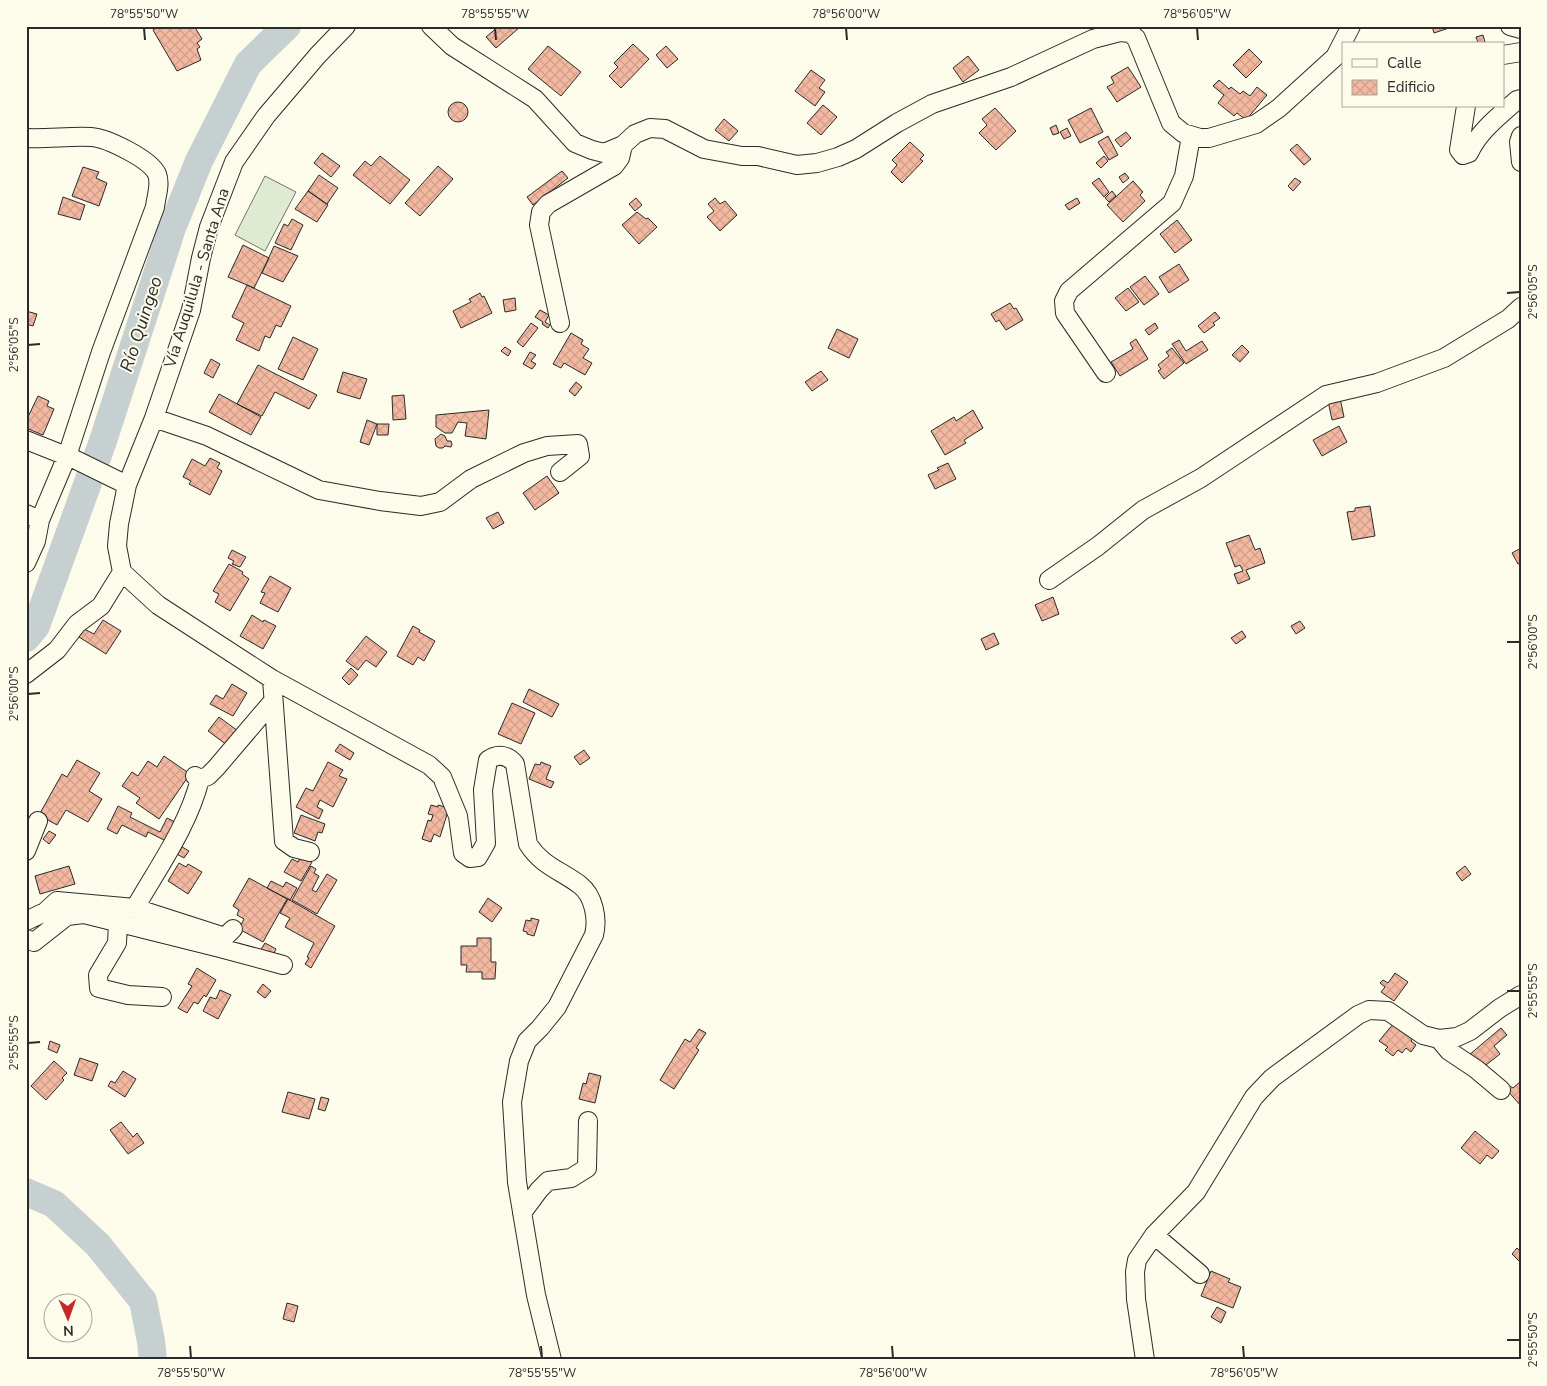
<svg xmlns="http://www.w3.org/2000/svg" width="1547" height="1386" font-family="'Nunito Sans',sans-serif">
<style>
.pitch{fill:#deebd1;stroke:#74746e}
.lines{fill:none;stroke-linecap:round;stroke-linejoin:round}
.river{stroke:#c7d0d0;stroke-width:28}
.building{fill:url(#building-cross-hatch);stroke:#2b2b2b}
.minor-casing{stroke:#2b2b2b;stroke-width:20}
.minor{stroke:#fdfbea;stroke-width:18}
.ticks{fill:none;stroke:#2b2b2b;stroke-width:2}
.labels{text-anchor:middle;dominant-baseline:central;stroke-width:4;stroke-linejoin:round;paint-order:stroke}
.street-label{font-size:16px;fill:#2b2b2b;stroke:#fdfbea}
.water-label{font-size:18px;font-style:italic;fill:#2b2b2b;stroke:#fdfbea}
.neatline{fill:none;stroke:#2b2b2b;stroke-width:2}
.ticks-label{font-size:12px;text-anchor:middle;fill:#2b2b2b}
</style>
<defs>
<pattern id="building-cross-hatch" width="8" height="8" patternUnits="userSpaceOnUse" patternTransform="scale(1.25)"><rect width="8" height="8" fill="#f2b8a0"/><path d="M0 0l8 8M0 8l8-8" fill="none" stroke="#d09e8a"/></pattern>
</defs>
<rect width="100%" height="100%" fill="#fdfbea"/>
<path class="pitch" d="M265,176l31,16 -31,59 -30,-16z"/>
<g class="lines">
<path class="river" d="M26,638l10,-12 67,-185 69,-213 27,-67 49,-97 39,-38
M26,1192l28,12 44,41 45,56 8,40 2,19"/>
</g>
<path class="building" d="M160,26h34l8,13 -5,4 3,4 -3,2 4,11 -24,11 -24,-41z
M499,26l21,1 -24,21 -10,-11z
M1432,26h20v1l-18,6z
M1483,35l2,7 -7,1 -2,-6z
M633,44l16,15 -28,29 -12,-12 9,-9 -4,-4z
M548,46l33,26 -20,24 -33,-27z
M666,46l12,13 -11,9 -11,-13z
M1249,49l13,13 -16,16 -13,-13z
M968,56l11,14 -16,12 -10,-14z
M1128,67l13,20 -24,15 -10,-15 7,-4 -3,-6z
M811,70l14,10 -6,8 6,4 -10,14 -20,-15z
M1219,80l10,9 2,-2 9,7 3,-3 7,5 7,-9 10,8 -21,25 -9,-7 -3,3 -16,-13 6,-8 -11,-9z
M448 112a10 10 0 1 1 20 0a10 10 0 1 1-20 0Z
M823,105l14,12 -16,18 -14,-12z
M995,108l21,23 -20,19 -17,-17 8,-8 -5,-6z
M1091,108l12,24 -23,11 -12,-23z
M724,119l14,12 -9,10 -14,-11z
M1056,125l3,8 -6,2 -3,-7z
M1067,128l4,8 -7,3 -4,-7z
M1126,132l5,6 -10,9 -6,-7z
M1108,136l10,19 -9,5 -11,-18z
M910,142l14,13 -4,4 3,2 -21,22 -11,-11 6,-7 -5,-5z
M1297,144l14,15 -7,6 -14,-15z
M322,153l18,13 -9,11 -17,-14z
M380,156l30,24 -20,24 -37,-29 12,-14 6,5z
M1104,156l4,5 -7,7 -5,-5z
M438,166l15,13 -33,37 -15,-13z
M83,167l16,5 -3,6 11,5 -8,23 -27,-10z
M562,171l6,7 -35,27 -6,-8z
M1125,173l4,5 -6,5 -4,-6z
M319,175l19,13 -11,16 -19,-13z
M1099,178l10,14 -5,5 -12,-14z
M1295,178l6,4 -8,9 -5,-5z
M1133,181l10,11 -3,3 5,6 -22,21 -16,-17z
M308,191l20,14 -11,17 -22,-13z
M1112,191l4,5 -7,6 -4,-4z
M63,197l22,8 -5,15 -22,-6z
M636,198l6,7 -7,6 -6,-7z
M715,198l5,6 5,-3 12,14 -17,16 -13,-14 7,-6 -6,-7z
M1077,198l3,5 -11,7 -4,-5z
M637,212l9,7 2,-1 9,9 -18,17 -17,-19z
M292,219l11,6 -12,25 -16,-7 9,-19 4,2z
M1177,220l15,20 -17,13 -15,-19z
M243,245l26,13 -15,30 -26,-11z
M274,246l24,10 -15,26 -21,-9z
M1179,264l10,16 -20,13 -10,-16z
M1145,276l14,18 -15,11 -14,-18z
M247,285l44,21 -10,21 -5,-2 -6,13 -5,-2 -6,15 -23,-11 8,-17 -12,-6z
M1128,288l11,14 -13,9 -11,-13z
M480,293l2,4 2,-1 8,17 -31,15 -8,-17 18,-9 -2,-3z
M515,298l1,12 -11,2 -2,-12z
M1010,303l4,6 2,-1 7,12 -17,10 -7,-10 -3,2 -5,-8z
M540,310l9,5 -4,7 5,3 -2,3 -6,-4 1,-2 -8,-5z
M26,311l11,3 -4,12 -7,-2z
M1215,312l5,6 -7,5 2,2 -11,8 -6,-7z
M531,323l7,5 -15,19 -6,-5z
M1155,323l3,5 -9,7 -4,-5z
M837,329l21,10 -9,19 -21,-10z
M571,333l12,7 -2,4 8,5 -6,9 9,5 -7,12 -21,-12 -3,5 -8,-4z
M293,337l25,12 -15,31 -25,-11z
M1136,339l12,20 -28,17 -9,-14 22,-13 -3,-6z
M1179,340l7,11 16,-10 6,9 -22,14 -14,-20z
M1242,345l7,7 -9,10 -8,-7z
M505,347l6,4 -3,5 -7,-5z
M1172,348l12,15 -20,16 -6,-8 3,-2 -3,-4 11,-9 -3,-4z
M530,352l6,3 -5,6 5,3 -4,5 -9,-5z
M211,359l9,5 -7,14 -9,-5z
M258,365l59,30 -8,14 -34,-17 -13,24 -25,-12z
M821,371l7,9 -16,11 -7,-9z
M343,372l24,7 -7,20 -23,-7z
M576,382l6,5 -7,9 -6,-5z
M219,394l42,23 -10,18 -42,-23z
M404,395l2,24 -13,1 -1,-24z
M38,396l11,5 -2,5 7,3 -11,26 -17,-7v-7z
M1340,398l4,19 -12,3 -4,-19z
M489,410l-3,29 -21,-3 2,-13 -9,-1 -6,11h-7l-9,-6v-12z
M973,410l10,18 -19,12 2,3 -21,12 -14,-24 23,-14 2,4z
M367,420l10,4 -8,21 -9,-3z
M377,424h12l-1,11h-11z
M1339,426l8,16 -25,14 -9,-16z
M441,434l4,2 2,5h4l1,4 -1,2 -6,-1 -2,2h-4l-3,-2 -1,-7z
M210,458l10,5 -3,5 5,3 -12,24 -21,-11 2,-3 -8,-4 9,-18 13,7z
M948,463l8,16 -21,10 -7,-14 11,-5 -2,-2z
M547,476l12,17 -24,17 -12,-17z
M1370,506l5,30 -23,4 -5,-28 8,-1v-3z
M498,512l6,11 -11,6 -7,-11z
M1249,535l6,15 5,-2 5,15 -19,7 4,9 -12,5 -4,-10 9,-3 -3,-6 -5,2 -9,-24z
M1521,548v15l-3,1 -6,-11z
M232,550l14,7 -6,10 -8,-3 2,-3 -6,-3z
M229,564l14,8 -1,2 7,5 -19,32 -15,-9 4,-8 -6,-3z
M270,576l21,12 -13,24 -18,-9 5,-10 -4,-1z
M1053,597l6,17 -17,7 -7,-16z
M252,615l11,7 1,-2 12,6 -13,23 -23,-13z
M103,620l18,11 -15,23 -27,-17 5,-8 10,5z
M1300,621l5,7 -9,6 -5,-8z
M413,626l7,4 -1,2 16,9 -11,20 -6,-4 -5,8 -16,-9z
M1242,631l4,6 -10,7 -5,-6z
M994,633l5,11 -13,6 -5,-11z
M366,636l21,16 -11,15 -10,-7 -8,10 -12,-9z
M351,668l7,7 -9,10 -7,-7z
M232,684l15,9 -14,23 -23,-12 6,-9 7,4z
M529,689l30,15 -7,13 -29,-15z
M512,703l23,10 -14,31 -23,-10z
M219,717l19,14 -11,14 -19,-14z
M340,744l14,9 -4,7 -15,-9z
M584,750l6,8 -10,7 -6,-8z
M164,756l26,18 -31,45 -23,-16 4,-5 -18,-12 10,-14 6,4 10,-15 9,6z
M77,760l23,13 -11,18 13,8 -14,23 -22,-12 -9,15 -18,-10 23,-41 5,3z
M328,762l15,8 -4,6 8,3 -14,28 -13,-7 -3,7 6,3 -4,9 -23,-12 10,-19 7,3z
M541,762l10,4 -5,13 8,3 -3,6 -22,-9 6,-15 5,1z
M431,805l7,2v-2l11,3 -9,29 -6,-3 -3,8 -9,-3 6,-19 3,1 2,-6 -5,-1z
M118,806l14,7 -2,4 30,15 7,-14 10,5 -9,19 -20,-10 -2,5 -24,-12 -5,9 -10,-5z
M301,815l24,9 -3,9 -4,-1 -3,9 -21,-8z
M49,831l7,4 -7,9 -6,-5z
M177,844l12,7 -5,7 -11,-6z
M301,856l11,6 -11,19 -17,-9 8,-13 6,3z
M179,863l7,4 2,-3 14,8 -14,22 -20,-13z
M69,866l6,18 -35,10 -5,-18z
M311,866l5,3 -2,4 5,3 -7,14 4,2 11,-18 10,6 -20,34 -25,-14z
M1465,866l6,8 -9,7 -6,-8z
M249,878l38,21 -24,43 -24,-13 5,-10 -7,-4 2,-5 -6,-4z
M271,881l12,6 3,-5 11,6 -7,12 -23,-12z
M488,898l14,10 -10,14 -13,-10z
M288,899l47,27 -24,42 -6,-4 4,-6 -2,-1 7,-14 -29,-16 5,-9 -10,-5z
M531,918l8,2 -5,16 -7,-2v-2l-4,-1 3,-11 5,1z
M477,938h14v24h5l-1,17h-13v-7h-16l1,-7h-6v-19h16z
M265,943l11,6 -4,8 -12,-6z
M197,968l19,12 -10,17 -2,-2 -6,9 -4,-2 -7,11 -9,-5 14,-22 -4,-2z
M1395,973l13,9 -14,19 -13,-9 4,-5 -5,-4 3,-3 5,3z
M263,984l8,7 -6,7 -8,-6z
M220,990l11,5 -13,24 -15,-8 7,-14 6,2z
M1393,1024l22,12 -4,5 5,4 -5,7 -5,-4 -4,5 -4,-3 -5,6 -8,-6 3,-3 -9,-6z
M1501,1028l6,7 -13,11 6,8 -19,15 -12,-14z
M699,1029l7,4 -10,15 3,2 -25,39 -14,-9 25,-41 5,3z
M50,1041l10,4 -3,8 -9,-4z
M80,1058l18,6 -6,17 -18,-6z
M54,1061l13,12 -5,5 2,2 -18,20 -15,-14z
M123,1071l13,8 -11,18 -17,-11 3,-5 4,2z
M589,1073l12,3 -6,27 -16,-4 4,-16 3,1z
M1521,1081v25l-15,-17 4,-3 3,2z
M288,1092l27,7 -6,20 -27,-7z
M321,1097l8,2 -4,12 -7,-2z
M121,1122l12,15 4,-4 7,10 -16,11 -18,-24z
M1475,1131l24,20 -7,8 -5,-4 -7,9 -19,-16z
M1517,1248l4,4v11l-9,-9z
M1211,1271l19,8 -2,3 13,5 -8,21 -32,-12z
M287,1303l11,3 -4,16 -11,-3z
M1217,1307l9,5 -5,11 -10,-6z"/>
<g class="lines">
<g class="minor-casing">
<path id="minor" d="M346,26l-28,29 -52,61 -32,46 -25,65 -8,31 -10,52 -37,108 -27,67 -8,39 -2,22 5,26 36,33 114,74 157,86 13,12 16,39 5,37 7,5 8,-1 8,-14 -3,-53 5,-30c10,-7 20,-5 27,4l13,80c14,22 32,26 52,41 14,11 18,34 14,50l-37,72 -17,21 -13,13 -8,20 -7,41 5,80 19,113 16,65
M431,26l21,20 83,53 40,44 17,7 12,3 19,-8 12,-11 15,-6 15,1 39,20 38,7h16l39,9 20,-2 21,-6 18,-8 41,-26 35,-19 79,-27 82,-38 27,-7 10,1 6,5 35,85 12,10 17,5h9l47,-14 23,-16 56,-51 16,-31
M1510,26l11,3
M1503,55l18,-3
M1466,106l-7,44 4,5 6,-2c10,-22 30,-37 48,-53l4,-1
M1521,136l-2,6 2,20
M26,138c22,1 43,-2 65,-1 16,1 59,22 66,37 4,10 -1,23 -2,33l-54,145 -34,104 -27,64 -4,21 -10,22
M560,323l-21,-98 2,-13 7,-8 66,-38 6,-8 3,-13
M1106,373l-41,-60 -1,-12 5,-10 103,-88 12,-27 7,-40
M154,418l53,18 112,54 61,11 41,5 19,-4 31,-23 53,-26 23,-7 31,-2 2,12 -20,16
M26,440l48,19 53,26
M26,514l14,6
M1049,580l49,-34 45,-36 58,-32 125,-83 51,-12 67,-25 64,-39 13,-12
M26,674l31,-24 20,-26 24,-18 21,-34
M272,679l12,162 10,7 16,4
M195,776l5,3 8,-3 8,-8 57,-67
M26,851l12,-30
M135,908c24,-42 53,-82 65,-129
M26,921l19,-9 12,-11 78,7 90,29 8,-8
M118,923l-1,20 -19,32 1,13 29,7 34,2
M26,939l8,3 33,-26 17,-2 136,34 63,17
M1439,1039l10,12 27,18 25,21
M522,1213l17,-23 9,-9 23,-3 16,-10 1,-47
M1154,1235l46,39
M1145,1360l-9,-61 -1,-27 2,-12 17,-25 42,-43 58,-95 18,-19 86,-63 11,-5 19,1 35,24 16,4 18,-2 13,-6 30,-23 21,-13"/>
</g>
<use href="#minor" class="minor"/>
</g>
<path class="ticks" d="M144,28l1,12M495,28l1,12M846,28l1,12M1197,28l1,12M1507,293l13,-1M28,345l12,-1M1507,642h13M28,694l12,-1M1507,991h13M28,1043l12,-1M1507,1340h13M190,1346l1,12M541,1346l1,12M892,1346l1,12M1243,1346l1,12"/>
<g class="labels">
<g class="street-label">
<text transform="translate(197 278) rotate(-73)">Vía Auquilula - Santa Ana</text>
</g>
<g class="water-label">
<text transform="translate(141 324) rotate(-72)">Río Quingeo</text>
</g>
</g>
<rect width="1547" height="1386" fill="none" stroke="#fdfbea" stroke-width="55"/>
<rect x="1342" y="42" width="162" height="65" fill="#fdfbea" stroke="#a9a89e"/>
<rect x="1352" y="59" width="25" height="8" fill="#fdfbea" stroke="#a9a89e"/>
<text x="1387" y="68" font-size="15" fill="#2b2b2b">Calle</text>
<rect x="1352" y="80" width="25" height="15" fill="url(#building-cross-hatch)" stroke="#a9a89e"/>
<text x="1387" y="92" font-size="15" fill="#2b2b2b">Edificio</text>
<g transform="translate(68 1318) rotate(178)"><circle r="24" fill="#fdfbea" stroke="#a9a89e"/>
<path d="M0-4L9 19L0 12L-9 19Z" fill="#c62828"/>
<text y="-8" font-size="14" font-weight="bold" text-anchor="middle" fill="#2b2b2b">N</text>
</g>
<rect x="28" y="28" width="1492" height="1330" class="neatline"/>
<g class="ticks-label">
<text x="144" y="18">78°55'50"W</text>
<text x="495" y="18">78°55'55"W</text>
<text x="846" y="18">78°56'00"W</text>
<text x="1197" y="18">78°56'05"W</text>
<text transform="translate(1533 292) rotate(-90)" y="4">2°56'05"S</text>
<text transform="translate(14 345) rotate(-90)" y="4">2°56'05"S</text>
<text transform="translate(1533 642) rotate(-90)" y="4">2°56'00"S</text>
<text transform="translate(14 694) rotate(-90)" y="4">2°56'00"S</text>
<text transform="translate(1533 991) rotate(-90)" y="4">2°55'55"S</text>
<text transform="translate(14 1043) rotate(-90)" y="4">2°55'55"S</text>
<text transform="translate(1533 1340) rotate(-90)" y="4">2°55'50"S</text>
<text x="191" y="1377">78°55'50"W</text>
<text x="542" y="1377">78°55'55"W</text>
<text x="893" y="1377">78°56'00"W</text>
<text x="1244" y="1377">78°56'05"W</text>
</g>
</svg>
